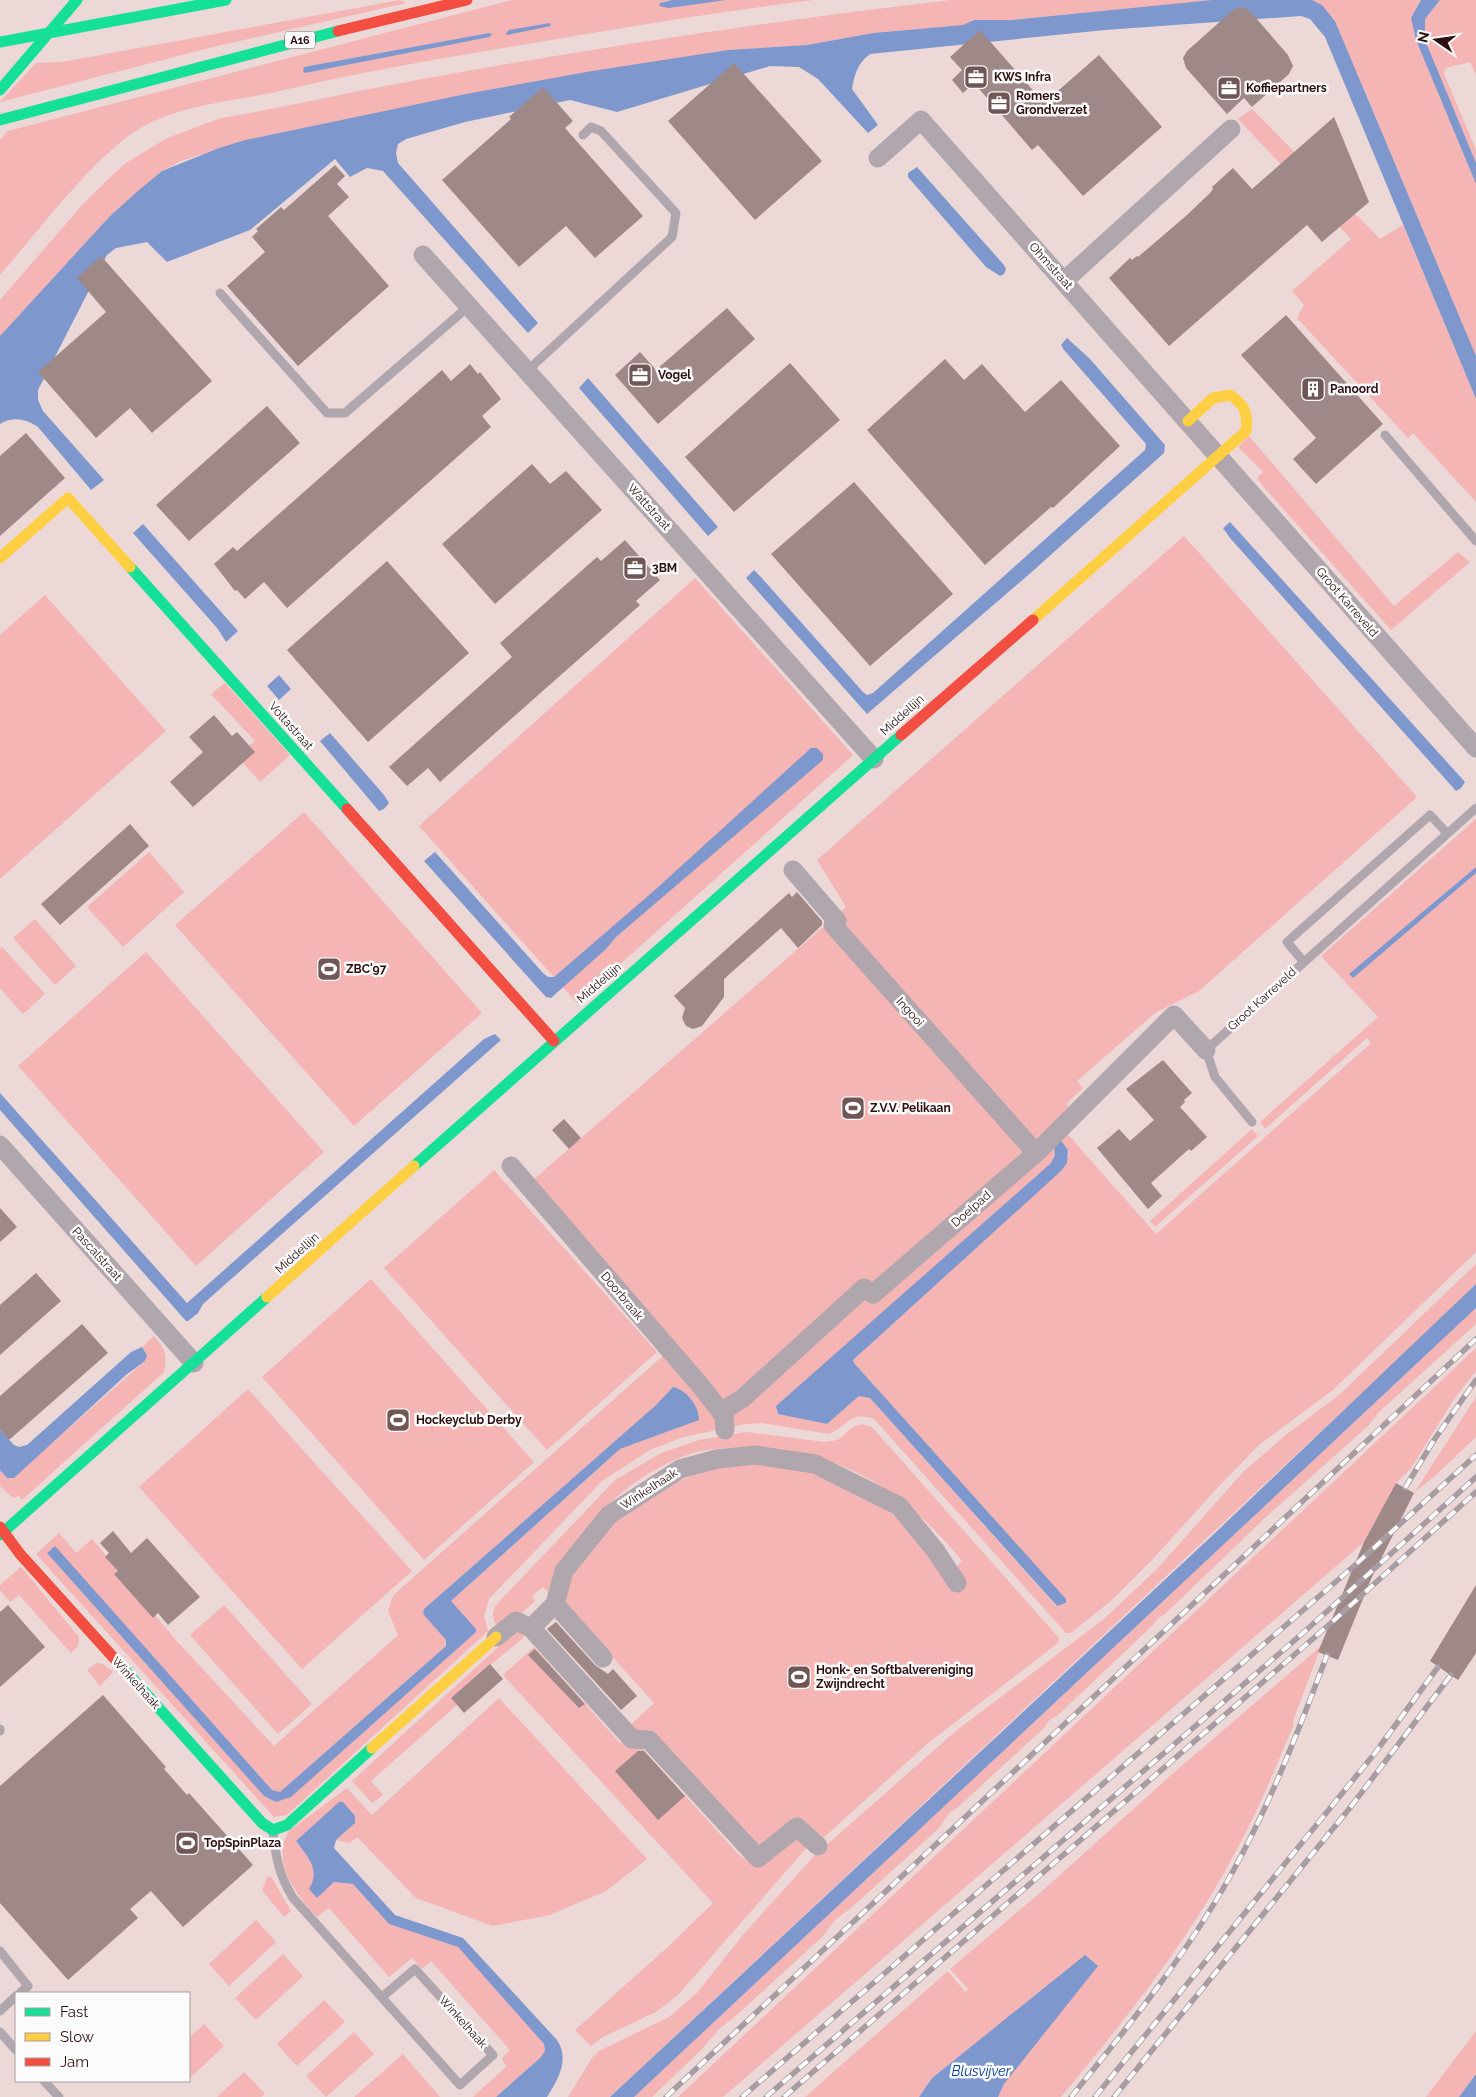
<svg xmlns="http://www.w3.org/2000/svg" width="1476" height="2097" font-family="Raleway,sans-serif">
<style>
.green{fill:#f4b5b4;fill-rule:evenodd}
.water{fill:#7e98cd}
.building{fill:#9f8888}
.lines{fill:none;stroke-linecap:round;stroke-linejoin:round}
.lane{stroke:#b0a6ae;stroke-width:9}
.street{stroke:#b0a6ae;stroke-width:19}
.fast{stroke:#16e098;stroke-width:11}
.slow{stroke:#ffcf43;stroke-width:11}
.jam{stroke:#f24e42;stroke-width:11}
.rail-casing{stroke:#a79ca1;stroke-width:5.5}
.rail{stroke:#fbfbfb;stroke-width:4;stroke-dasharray:11;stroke-linecap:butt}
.fast-bridge{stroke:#16e098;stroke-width:11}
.labels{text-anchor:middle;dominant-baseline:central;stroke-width:5;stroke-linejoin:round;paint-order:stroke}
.shield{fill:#fbfbfb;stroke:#6c5657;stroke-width:1}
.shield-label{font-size:11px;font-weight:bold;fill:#2f1011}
.poi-label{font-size:12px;font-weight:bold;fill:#2f1011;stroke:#fbfbfb;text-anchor:start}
.street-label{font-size:12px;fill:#2f1011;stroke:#fbfbfb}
.water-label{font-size:14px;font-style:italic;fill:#003b95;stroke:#fbfbfb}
</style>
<rect width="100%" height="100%" fill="#ecd8d7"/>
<path class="green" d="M400,0l6,3 -193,44 -213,55 36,-39 26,-1z
M512,0h160l-9,2 38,1 25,-3h88c-96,12 -192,28 -287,44 -83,14 -165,28 -247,47 -45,10 -96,13 -138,36 -48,28 -104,105 -142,148v-135l8,-9zM489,33l3,3 -2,1 -185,36 -1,-6z
M951,0h261l-201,20h-37l-11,5 -90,8 -66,12 -79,5 -483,90 -64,21 -19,10 -52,45 -110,120v-36l84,-97 39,-38 42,-26 56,-21c57,-9 113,-23 170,-33 185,-35 372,-63 560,-85z
M1312,0h109l-10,18 5,22 60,144v172l-141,-335 -13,-16z
M1440,0h36v75l-6,-13 -25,6 -1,6 32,76v13l-51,-123v-21z
M1252,109l128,130 23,-14 73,174v103l-63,-69 -5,5 -111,-120 7,-13 -12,-14 59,-52 -113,-120z
M1249,436l145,170 64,-54 12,10 -79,68 -129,-145 -5,-7 6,-6 -25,-25z
M1184,536l233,261 -218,194 -44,22 -78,68 6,7 -17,16 13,12 -15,14 92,104 215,-191 -4,-5 -102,91 -5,-7 118,-105 -57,-61 155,-137v48l-126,107 3,3 123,-104v379l-143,138 -74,55 -38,39 -70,77 -39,39 -41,33h-5l-192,-214c-24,-8 -25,6 -45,15l-67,-11 -16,1 -63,13 -33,13 -48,31 -113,118 -5,17 4,15 -201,184 -13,2 -238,-263 23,-21 17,20 16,-14 82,99 100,108 124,-111 -10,-24 5,-15 5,-5 268,-238 -142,-165 322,-281 -29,-47zM1056,1135l12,15 1,6 -216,204 1,3 211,236 1,4 -10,3 -186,-208 -11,-2 -32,28 -49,-10 -2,-7 275,-244 4,-8 -1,-8zM673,1387l-7,45 -46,17 -169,152 25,28 -200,173 -12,-6 -217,-243 8,-6 217,243 8,2 166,-146v-6l-23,-26 1,-5 232,-204z
M695,578l158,177 -276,248 -158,-177z
M45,595l121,136 -166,148v-244z
M225,683l65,72 -30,27 -23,-26 18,-15 -44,-47z
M304,812l178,201 -128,113 -179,-201z
M149,852l35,40 -61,55 -36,-40z
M35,919l41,47 -21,19 -42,-47z
M2,947l43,47 -22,20 -23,-26v-39z
M146,952l178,200 -128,114 -178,-200z
M1252,1129l6,7 -103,91 -5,-6z
M494,1170l163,182 -110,98 -163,-182z
M1476,1264v20l-47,46 -819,767h-42l24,-39 7,-7 70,-34 28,-24 45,-57 71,-79 144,-127 147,-111 53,-50 87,-98 43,-37 52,-39z
M371,1279l163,183 -110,98 -162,-183z
M1476,1308v16l-97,88 -11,14 -102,91 -102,98 -6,3 -3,5 -98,93 -7,3 -5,8 -88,81 -7,4 -11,16 -88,80 -15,11 -14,18 -83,76 -21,17 -16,19 -50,48h-18z
M154,1336c11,12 14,21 10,36l-142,128 -3,-4 -6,2 -13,-12v-16l7,8 21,-14 117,-103 2,-6 -5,-8z
M1476,1348v23l-22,28 -43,69 -15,15 -32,59 -641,555h-45z
M248,1389l164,182 -110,98 -163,-182z
M1476,1397v40l-41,39 -21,17z
M862,1424l10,3 187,211 -1,5 -131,101 -105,95 -26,-19 -36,32 -135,-122 29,-27 -48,-53 -63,-63 -11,9 3,5 -14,13 -23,12c-6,-6 -6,-12 -3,-20l120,-126 46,-27 38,-13 47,-8 79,10 13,-2 15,-13zM748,1447c18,2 38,2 56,7 66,15 116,55 158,107l-6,6 9,12 -11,12 -40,-58 -26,-23 -78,-39 -70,-11 -72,24 -34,22 -68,57c18,-47 80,-97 128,-110 17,-5 36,-5 54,-6z
M21,1567l58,70 -1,9 -7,7 -52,-58 -9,7 -10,-12v-5z
M224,1605l88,99 -34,30 -88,-99z
M518,1629l12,3 -79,66 6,7 -86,76 12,14 -11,8 -20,-22z
M1321,1646l-28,75 1,3c-18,42 -35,85 -57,125 -47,90 -111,170 -176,248h-63l6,-13 81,-129 -153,123 -13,19h-114l143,-126 17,21 3,-3 -18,-20 91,-77 128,-115z
M534,1647l85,95 21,4 99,109 15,9 43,-31 12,12 -131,150 -22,17 -53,25 -12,9 -16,-16 95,-85 43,-42 -210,-228z
M96,1663l7,1 10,8 -13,14 -13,-16z
M499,1698l148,161 -41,32 -56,24 -57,11 -77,-28 -59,-61 -7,6 -14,-3 19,-17 -59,18 16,20 3,9 2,27 17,-15 19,2 36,40 69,23 86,97 1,7 -5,7 -44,39h-23l34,-31 -6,-7 9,-9 -79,-89 -9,8 -10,-11 -23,19 -60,-69 -12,9c-20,-21 -47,-56 -28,-86l58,-43 25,27z
M268,1876l4,2 19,33 -7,6 -22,-27z
M256,1920l20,22 -47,44 -20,-22z
M283,1954l20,22 -47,44 -21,-22z
M324,2000l21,22 -48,44 -20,-22z
M204,2024l20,22 -35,33v-41z
M1476,2031v43l-17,23h-33z
M354,2032l20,22 -48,43 -20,-21z
M403,2054l37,43h-86z
M244,2072l21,22 -4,3h-44z"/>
<path class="water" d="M672,0h54l-57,8 -10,-2 1,-3z
M1212,0h100l10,5 13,16 141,335v43l-151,-362 -15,-18 -9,-3 -196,14 -235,24c-13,10 -15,20 -18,35l26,36 -10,8 -50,-54 -19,-12 -29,-1 -153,46 -47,-12 -105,22 -59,17 -8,5 -2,9 2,10 140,160 -10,10 -145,-162 -16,-3 -17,9 -15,-18 -85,71 -83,32 -20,-20 -31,6 -9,7 -69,135v10l5,11 61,69 -13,10 -53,-63c-12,-8 -25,-11 -38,-3v-88l110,-120 29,-26 23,-19 57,-23 26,-8 221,-46 126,-23 136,-21 79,-5 66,-12 90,-8 11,-5h37z
M1421,0h19l-15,19v21l51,123v21l-60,-144 -5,-22z
M550,23l1,3 -44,9 -1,-2 3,-3z
M489,33l3,1 -2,3 -185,36 -2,-2 1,-4 5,-1z
M917,167l87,98 2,4 -2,5 -4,2 -14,-9 -78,-90v-4z
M1067,338l23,21 75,86 -1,8 -130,117 -167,144 -121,-136 8,-8 6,6 103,116 4,3 6,-2 272,-243 1,-6 -82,-94 -3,-5z
M588,378l130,149 -10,9 -129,-148z
M1230,522l235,260 -4,6 -5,3 -226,-253 -7,-10z
M143,524l95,107 -12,11 -8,-13 -85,-96z
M279,675l12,14 -12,11 -12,-14z
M330,733l54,62 5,8 -5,6 -5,2 -59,-70z
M811,748h6l6,6v6l-207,177 -10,12 -55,49 -5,-1 -122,-136 11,-9 108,121 5,4h6l102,-88z
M1476,867v6l-123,105 -4,-4z
M495,1034l6,6 -298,264 -5,9 -10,8h-2l-186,-211v-17l187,210 297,-264z
M1056,1134l12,16 -1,13 -6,8 -208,189 1,3 212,236v4l-9,3 -187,-208 -11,-2 -32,28 -49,-10 -2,-8 275,-243 4,-8 -1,-8z
M1476,1284v24l-842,789h-24l605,-564z
M142,1347l5,8 -2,6 -19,14 -112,103h-7l-7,-8v-40l14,15 5,2 8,-2 104,-93z
M673,1387c14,3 26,19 26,33l-79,29 -169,152 25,28v3l-185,165 -15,5 -12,-6 -217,-243 8,-7 217,244 8,2 166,-146v-6l-23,-26 1,-5 232,-204z
M339,1802h4l12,14v7l-19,17 -2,8 61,67 68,23 94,102c13,19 1,40 -10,57h-51l44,-39 5,-7 -1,-7 -86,-97 -69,-23 -36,-40 -19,-2 -17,16 -8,-9c12,-19 -1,-32 -13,-48z
M1085,1955l13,11 -94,118 -6,13h-79l13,-19z
M1476,2074v23h-17z"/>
<path class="building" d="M1242,7l8,4 38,44 5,11 -4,8 -37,33 -8,-9 -17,16 -41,-46 -3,-10 4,-7 46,-41z
M980,30l64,73 55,-48 63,72 -79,69 -45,-51 -6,5 -58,-67 -11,10 -11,-13 10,-10 -12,-13z
M734,63l88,98 -67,59 -87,-99z
M543,87l30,34 -8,7 78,88 -48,42 -29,-32 -47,41 -77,-87 69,-61 -2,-2z
M1334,117l35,85 -47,40 -15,-17 -138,121 -60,-68 21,-20 2,2 5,-4 1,1 49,-42 22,-21 4,-5 -1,-2 21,-19 19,21z
M335,165l10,11 -8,8 12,13 -21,19 61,70 -91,80 -71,-80 38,-34 -13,-15 6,-6 -2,-2 25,-22 3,3z
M101,256l111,125 -60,52 -22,-25 -34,30 -58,-66 68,-60 -29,-34z
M727,308l28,31 -97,85 -43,-49 25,-23 16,18z
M1286,315l97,109 -67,60 -23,-25 23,-21 -75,-83z
M945,359l19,21 18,-16 43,48 36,-32 59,66 -67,62 -2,-1 -66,58 -118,-135z
M790,363l50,57 -106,92 -49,-55z
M470,364l8,10 2,-2 21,27 -19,17 9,11 -204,181 -23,-26 -19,17 -8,-9 -2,1 -21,-27 19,-17 4,4 205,-181 9,11z
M267,406l33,37 -111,98 -33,-36z
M26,433l39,45 -65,58v-80z
M532,464l18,20 16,-13 36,39 -107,94 -53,-60z
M854,482l99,112 -83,72 -99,-112z
M625,540l35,40 -24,21 4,4 -200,177 -12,-14 -21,18 -18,-19 123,-110 -12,-14 97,-86 4,4z
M387,561l82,92 -101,89 -81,-92z
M214,715l18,21 5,-4 18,20 -62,55 -23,-25 33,-30 -14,-15z
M130,824l19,22 -89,79 -19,-21z
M797,892l25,29v4l-24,23 -17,-20 -57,51v18l-22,29 -9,3 -7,-3 -4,-8 3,-10 -11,-12 115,-103 3,4z
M1163,1060l29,33 -8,7 1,2 -5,5 27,30 -16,14 -2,-2 -38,34 11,13 -14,13 -51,-61 22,-19 11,12 24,-21 -28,-31z
M564,1119l17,19 -12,11 -17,-19z
M0,1208l17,19 -17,15z
M36,1273l25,28 -61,54v-50z
M82,1324l26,29 -99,87 -9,-10v-34z
M1396,1483l18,10 -43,86 -33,81 -20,-8 46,-110z
M113,1531l18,22 16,-15 53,59 -32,28 -10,-12 -5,5 -39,-44 4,-3 -13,-14 4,-4 -9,-10z
M1476,1585v68l-18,27 -28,-19z
M8,1605l37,42 -45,40v-75z
M556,1622l39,43 13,9 5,-5 24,27 -16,14 -74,-81z
M535,1649l50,55 -6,4 -51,-53z
M490,1664l13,15 -39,34 -13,-15z
M103,1695l63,72 -2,2 23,26 2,-2 64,72 -70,62 -32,-36 -21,18 8,9 -70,62 -68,-77v-117z
M638,1751h6l41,45 -27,24 -43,-49z"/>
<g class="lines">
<path class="lane" d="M220,293l107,120h18l124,-107
M527,371l145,-134 4,-24 -75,-82 -10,-4 -8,8
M1385,435l91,106
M1303,961l-16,-19 143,-127 17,18
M1252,1122l-37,-45 -9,-27 270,-242
M0,1729v2
M273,1832c3,26 6,43 20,66l167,187 33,-30 -78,-86 -33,28
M0,1951l28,35 -8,7
M0,2011l16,-15
M0,2032l16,18
M44,2081l15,16"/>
<path class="street" d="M878,158l43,-38 555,628
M423,255l451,504
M1064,281l167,-152
M793,870l44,51 -4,4 203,228
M0,1145l194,218
M511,1166l189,219 24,31 1,14
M721,1412l22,-14 121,-110 9,6 163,-141 138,-138 32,35
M555,1604l48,54
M531,1628l24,-24 9,-33 45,-56 71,-46 37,-10 38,-4 60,9 84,42 36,44 22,33
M496,1637l20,-16 15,7 101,111 17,1 109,118 39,-31 21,19"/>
<path class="fast" d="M0,42l226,-42
M0,120l338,-89
M130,567l217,242
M414,1166l487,-431
M0,1535l267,-238
M122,1667l140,156 11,7 14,-5 85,-77"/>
<path class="slow" d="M0,558l68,-60 62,69
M1033,620l213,-189c2,-18 -1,-26 -16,-36l-17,3 -25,23
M267,1297l147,-131
M372,1748l124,-111"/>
<path class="jam" d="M338,31l129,-31
M901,735l132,-115
M347,809l207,232
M0,1527l20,27 102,113"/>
<g class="rail-casing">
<path id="rail" d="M1405,1488l29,-48 42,-60
M666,2097l810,-758
M742,2097l612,-531 122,-111
M766,2097l537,-464 173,-156
M784,2097l547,-474 145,-131
M1071,2097c58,-71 116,-143 161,-224 38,-69 67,-143 95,-218
M1095,2097l280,-344 63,-86
M1114,2097l235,-288 102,-134"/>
</g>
<use href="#rail" class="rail"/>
<path class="fast-bridge" d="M0,90l77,-90"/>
</g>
<defs>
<g id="office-square" transform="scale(1.25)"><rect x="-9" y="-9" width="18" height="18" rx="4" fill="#715656" stroke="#fbfbfb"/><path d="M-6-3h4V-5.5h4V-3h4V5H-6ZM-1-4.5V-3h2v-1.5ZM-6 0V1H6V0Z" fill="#fff"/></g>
<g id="building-square" transform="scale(1.25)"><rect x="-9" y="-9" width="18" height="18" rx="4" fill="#715656" stroke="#fbfbfb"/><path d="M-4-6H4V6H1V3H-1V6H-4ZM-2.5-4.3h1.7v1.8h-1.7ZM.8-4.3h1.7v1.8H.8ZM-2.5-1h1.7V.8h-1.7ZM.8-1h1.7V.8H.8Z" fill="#fff"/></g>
<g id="stadium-square" transform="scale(1.25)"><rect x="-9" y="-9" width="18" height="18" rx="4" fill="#715656" stroke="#fbfbfb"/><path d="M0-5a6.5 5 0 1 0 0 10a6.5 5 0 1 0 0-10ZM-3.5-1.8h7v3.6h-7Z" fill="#fff"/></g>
</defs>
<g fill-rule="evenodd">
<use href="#office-square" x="976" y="77"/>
<use href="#office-square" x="1229" y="88"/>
<use href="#office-square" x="999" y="103"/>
<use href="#office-square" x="640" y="375"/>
<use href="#building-square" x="1313" y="389"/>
<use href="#office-square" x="635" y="568"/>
<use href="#stadium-square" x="329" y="969"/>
<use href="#stadium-square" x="853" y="1108"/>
<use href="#stadium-square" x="398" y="1420"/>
<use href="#stadium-square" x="799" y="1677"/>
<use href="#stadium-square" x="187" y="1843"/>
</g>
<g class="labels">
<rect class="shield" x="285" y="31.5" width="30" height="17" rx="4"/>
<g class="shield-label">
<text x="300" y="40">A16</text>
</g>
<g class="poi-label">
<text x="994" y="77">KWS Infra</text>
<text x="1246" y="88">Koffiepartners</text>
<text x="1016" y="96">Romers<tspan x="1016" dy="14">Grondverzet</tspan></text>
<text x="658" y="375">Vogel</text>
<text x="1330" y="389">Panoord</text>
<text x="652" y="568">3BM</text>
<text x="346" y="969">ZBC'97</text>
<text x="870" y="1108">Z.V.V. Pelikaan</text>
<text x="416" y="1420">Hockeyclub Derby</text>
<text x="816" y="1670">Honk- en Softbalvereniging<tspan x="816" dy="14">Zwijndrecht</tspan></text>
<text x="204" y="1843">TopSpinPlaza</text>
</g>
<g class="street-label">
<text transform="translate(1051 266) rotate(48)">Ohmstraat</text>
<text transform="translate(649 507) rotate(48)">Wattstraat</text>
<text transform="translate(1347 602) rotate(49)">Groot Karreveld</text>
<text transform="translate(902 715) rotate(-42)">Middellijn</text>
<text transform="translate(291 726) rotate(48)">Voltastraat</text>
<text transform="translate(599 983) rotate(-41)">Middellijn</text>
<text transform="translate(1262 999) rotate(-42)">Groot Karreveld</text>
<text transform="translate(910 1012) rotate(48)">Ingooi</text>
<text transform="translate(971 1209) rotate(-41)">Doelpad</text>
<text transform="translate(297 1253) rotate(-42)">Middellijn</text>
<text transform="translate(97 1254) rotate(48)">Pascalstraat</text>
<text transform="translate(622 1296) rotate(50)">Doorbraak</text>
<text transform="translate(649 1489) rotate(-33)">Winkelhaak</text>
<text transform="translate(136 1683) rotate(48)">Winkelhaak</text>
<text transform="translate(463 2022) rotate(48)">Winkelhaak</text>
</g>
<g class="water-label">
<text x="981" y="2071">Blusvijver</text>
</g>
</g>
<rect x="15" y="1992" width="175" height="90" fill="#fbfbfb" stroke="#a99d9d"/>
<rect x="25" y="2008" width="25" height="8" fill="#16e098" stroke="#a99d9d"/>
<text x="60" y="2017" font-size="15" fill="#2f1011">Fast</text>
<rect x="25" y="2033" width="25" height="8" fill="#ffcf43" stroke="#a99d9d"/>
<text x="60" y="2042" font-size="15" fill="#2f1011">Slow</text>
<rect x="25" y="2058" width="25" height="8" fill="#f24e42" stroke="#a99d9d"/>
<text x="60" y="2067" font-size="15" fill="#2f1011">Jam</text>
<g transform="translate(1436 40) rotate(283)" stroke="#fbfbfb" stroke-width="4" paint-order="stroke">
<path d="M0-4L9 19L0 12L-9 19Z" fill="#2f1011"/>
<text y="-8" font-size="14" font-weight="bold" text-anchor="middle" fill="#2f1011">N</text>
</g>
</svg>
